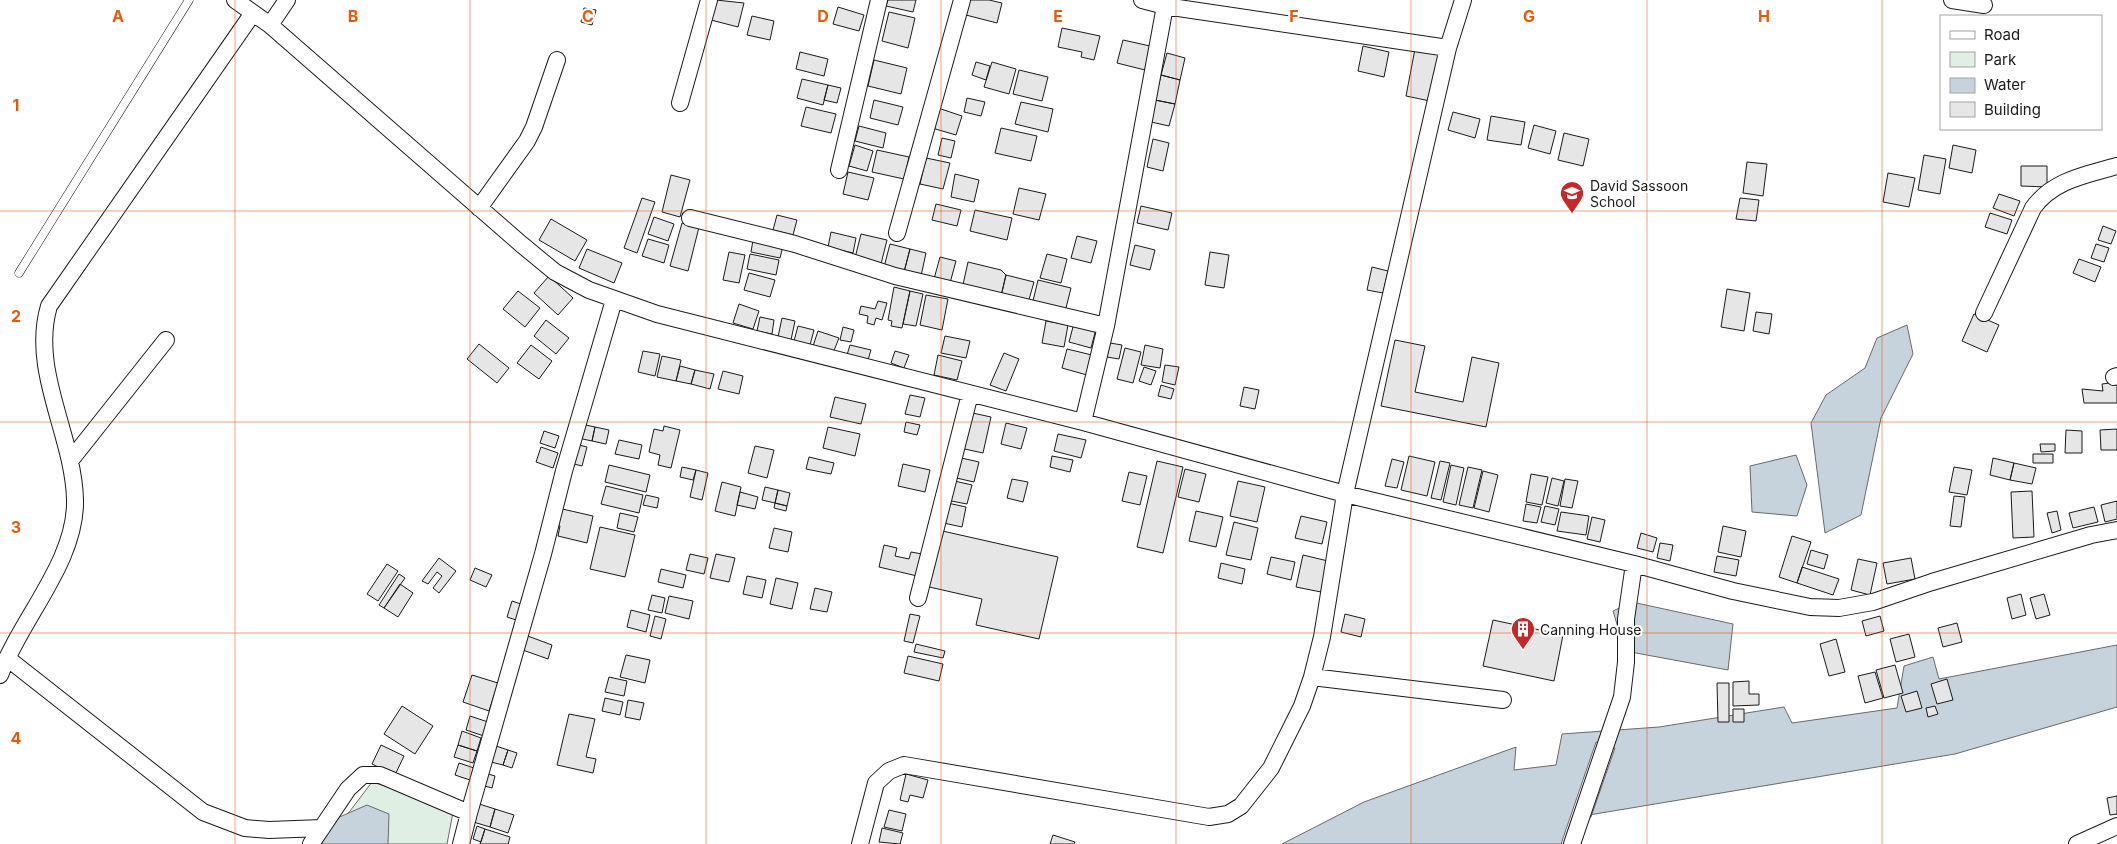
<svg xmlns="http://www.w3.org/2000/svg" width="2117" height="844" font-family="Inter,sans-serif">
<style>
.green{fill:#e0efe3;stroke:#6a6a6a}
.water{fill:#c6d2dc;stroke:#6a6a6a}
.pier{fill:#fff;stroke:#6a6a6a}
.building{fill:#e6e6e6;stroke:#1a1a1a}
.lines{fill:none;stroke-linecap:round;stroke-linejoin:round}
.service-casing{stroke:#1a1a1a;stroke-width:9}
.minor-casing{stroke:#1a1a1a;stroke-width:18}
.service{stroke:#fff;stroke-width:8}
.minor{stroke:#fff;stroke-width:16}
.grid{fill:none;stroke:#e8590c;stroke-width:1;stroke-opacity:0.55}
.labels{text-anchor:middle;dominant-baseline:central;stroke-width:4;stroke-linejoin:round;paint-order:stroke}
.poi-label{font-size:14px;fill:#1a1a1a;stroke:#fff;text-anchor:start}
.grid-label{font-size:16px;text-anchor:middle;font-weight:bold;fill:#e8590c;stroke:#fff;stroke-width:4;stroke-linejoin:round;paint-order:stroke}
</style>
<rect width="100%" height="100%" fill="#fff"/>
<path class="green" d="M372,782l82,25 -7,37h-122z"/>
<path class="water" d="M1907,325l6,29 -32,64 -20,97 -36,18 -14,-110 15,-28 39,-27 12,-30z
M1796,455l11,30 -10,31 -45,-4 -2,-46z
M1632,602l101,22 -5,46 -103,-19 -12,-40z
M2117,645v62l-162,47 -384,64 -6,26h-283l82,-42 152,-55 -2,23 42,-5 6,-31 97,-7 125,-20 8,16 105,-15 7,-42 29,-9 6,22z
M367,805l22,9 -1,30h-74l14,-22z"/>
<path class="pier" d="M1596,742l19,6 -24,69 -18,3 -6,24h-6z"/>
<path class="building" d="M716,0l28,3 -6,24 -27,-7z
M888,0h28l-3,12 -27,-6z
M965,0h24l13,3 -5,20 -35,-9z
M838,7l26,8 -5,16 -26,-7z
M584,8l12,2 -4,15 -11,-3z
M889,12l26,6 -7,30 -26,-7z
M752,16l22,5 -4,19 -23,-5z
M1062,28l38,8 -6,24 -13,-3 1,-5 -24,-5z
M1123,40l27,6 -5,24 -28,-7z
M1363,46l26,6 -5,25 -26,-6z
M1415,49l24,4 -9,48 -24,-5z
M800,52l28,7 -4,17 -28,-7z
M1167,53l18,5 -5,22 -19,-5z
M874,60l33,8 -6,26 -33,-8z
M976,62l14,4 -4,14 -14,-5z
M992,62l24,7 -7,25 -25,-7z
M1019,70l29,7 -6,24 -29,-7z
M1161,75l19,5 -5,24 -20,-4z
M802,79l26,6 -5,20 -26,-7z
M828,85l13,3 -4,15 -13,-3z
M967,98l18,4 -4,14 -17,-4z
M874,100l29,7 -5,18 -28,-7z
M1155,100l20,4 -6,22 -18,-4z
M1021,102l32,7 -5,23 -33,-8z
M806,107l30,7 -5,19 -30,-7z
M938,108l24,8 -6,19 -24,-7z
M1453,112l27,7 -5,19 -27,-8z
M1491,116l34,6 -4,23 -34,-5z
M1534,125l22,6 -6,23 -22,-6z
M859,126l27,7 -3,15 -28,-7z
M1001,128l36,8 -6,25 -36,-8z
M1564,133l25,6 -6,27 -25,-6z
M942,138l13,3 -4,17 -13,-3z
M1153,139l16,4 -6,28 -16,-4z
M855,145l18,6 -6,20 -18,-5z
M1953,145l23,5 -4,23 -23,-5z
M877,150l32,7 -5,22 -32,-7z
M1924,155l22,4 -6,35 -22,-4z
M926,158l24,5 -7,26 -23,-5z
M1747,162l20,2 -4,32 -20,-3z
M2021,166h26v21l-26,-1z
M848,172l26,6 -6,22 -25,-6z
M1888,173l27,5 -6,29 -26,-5z
M955,174l24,6 -5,22 -23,-5z
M671,175l19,5 -10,37 -18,-5z
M1019,188l27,6 -7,26 -26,-6z
M1999,194l21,7 -6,15 -21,-8z
M642,198l13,4 -18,51 -13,-5z
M1740,198l19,2 -3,21 -20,-2z
M936,204l25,6 -4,16 -25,-6z
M1141,206l31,7 -4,17 -31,-7z
M975,210l37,8 -5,22 -37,-9z
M1990,213l22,7 -5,14 -22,-7z
M777,215l20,5 -4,15 -20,-5z
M654,217l20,7 -6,17 -20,-7z
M551,219l36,21 -12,21 -36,-21z
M682,223l17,4 -11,44 -18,-5z
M2103,226l13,5 -5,13 -13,-4z
M831,232l25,6 -3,15 -25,-6z
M861,234l26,6 -6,24 -26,-6z
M1077,236l20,5 -6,22 -20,-5z
M648,239l21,6 -5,18 -22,-7z
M753,240l30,6 -3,12 -29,-6z
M890,244l20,5 -6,23 -20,-5z
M2096,244l13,4 -5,14 -13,-4z
M1135,245l20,5 -5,20 -20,-5z
M587,249l35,14 -8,20 -35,-15z
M910,249l16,4 -5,23 -17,-4z
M729,252l16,3 -6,28 -16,-3z
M1210,252l19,3 -5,33 -19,-3z
M750,254l29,6 -3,15 -29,-6z
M1047,254l20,5 -6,24 -21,-5z
M940,257l16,4 -6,22 -16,-4z
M2079,259l22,8 -6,15 -22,-9z
M968,262l33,8 5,5 -5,21 -39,-7z
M1372,267l16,4 -5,22 -16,-3z
M749,273l26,7 -5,17 -26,-7z
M1006,275l28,7 -6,21 -27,-7z
M549,276l24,22 -15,17 -24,-22z
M1038,280l33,8 -6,24 -33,-7z
M894,287l16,4 -8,37 -11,-2 1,-5 -4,-1z
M1727,289l23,4 -6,38 -23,-4z
M518,291l22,17 -15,19 -22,-18z
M910,291l13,3 -7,32 -13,-2z
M926,295l22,4 -6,31 -22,-5z
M878,301l9,2 -5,17 -6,-2 -2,7 -7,-2 1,-7 -9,-2 2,-8 14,3z
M739,304l20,7 -6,18 -20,-6z
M1756,312l16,2 -3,20 -16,-3z
M1974,314l25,11 -12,27 -25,-11z
M760,317l14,3 -2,14 -15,-3z
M782,318l13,3 -4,19 -13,-3z
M546,320l23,18 -13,16 -22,-18z
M1046,321l22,4 -4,22 -22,-4z
M1074,323l22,6 -5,19 -22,-6z
M798,326l16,4 -4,15 -16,-4z
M843,327l11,3 -3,12 -11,-2z
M818,331l21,7 -6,15 -20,-7z
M945,336l25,5 -4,17 -25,-5z
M1395,340l30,6 -10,46 48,10 9,-45 27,6 -13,64 -105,-21z
M1110,343l12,2 -3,14 -12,-2z
M479,344l30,24 -12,15 -30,-24z
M531,345l21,16 -13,18 -22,-16z
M850,345l21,5 -3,10 -21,-5z
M1145,345l18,4 -3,19 -19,-3z
M1125,348l16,4 -8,31 -16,-4z
M1067,349l25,6 -5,20 -25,-7z
M643,351l17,3 -5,22 -17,-4z
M895,351l14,4 -5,13 -13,-5z
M1004,353l15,6 -13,32 -16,-6z
M938,355l24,6 -5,19 -23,-5z
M662,356l19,4 -5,21 -19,-4z
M1165,365l14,2 -4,18 -13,-3z
M680,366l15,4 -4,14 -15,-3z
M1144,367l12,4 -5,14 -12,-4z
M695,370l19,4 -4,15 -19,-5z
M723,371l20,5 -4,18 -21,-5z
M2117,382v21h-33l-2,-14 21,2 -1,-7z
M1161,385l13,4 -3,10 -13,-3z
M1244,387l15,3 -4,19 -15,-3z
M910,395l15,3 -5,19 -15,-3z
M835,397l31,7 -5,20 -31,-7z
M968,412l23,5 -8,36 -23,-5z
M906,422l14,3 -3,10 -13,-3z
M1006,423l21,5 -6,21 -20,-5z
M581,424l14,3 -3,14 -14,-3z
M664,426l16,4 -9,38 -13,-3 2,-10 -11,-3 5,-23 9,2z
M595,427l14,3 -3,14 -14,-3z
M828,427l32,7 -5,22 -32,-8z
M2117,429v21h-16l-1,-20z
M2066,430l16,1v22h-17z
M544,431l15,5 -4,12 -15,-5z
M1058,434l28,6 -5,18 -27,-7z
M619,440l23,5 -3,14 -24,-5z
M575,444l12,3 -5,19 -12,-3z
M2040,444h15v7l-14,1z
M755,446l19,4 -7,28 -19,-5z
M541,447l17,6 -5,15 -17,-6z
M2033,454h20v9h-20z
M1052,456l21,4 -3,12 -20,-5z
M1409,456l26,6 -8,34 -26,-6z
M809,457l25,6 -3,11 -25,-5z
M957,457l22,5 -5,20 -22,-5z
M1993,458l21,5 -4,17 -20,-5z
M1392,459l12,3 -7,26 -12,-2z
M1157,461l26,6 -20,86 -26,-6z
M1440,461l10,2 -9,37 -10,-2z
M2014,463l22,5 -4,16 -22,-4z
M903,464l27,6 -5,22 -27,-6z
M609,465l41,10 -4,17 -41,-10z
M1451,465l13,3 -8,37 -13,-3z
M682,467l14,3 -3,10 -13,-3z
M1468,467l14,3 -9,38 -14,-3z
M1954,467l18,3 -5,25 -18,-3z
M1185,469l21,5 -7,28 -21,-5z
M696,470l12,3 -6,27 -12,-3z
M1483,471l15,4 -9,37 -15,-4z
M1129,472l18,4 -7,29 -18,-4z
M1531,474l17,3 -6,28 -16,-3z
M1552,478l12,3 -6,25 -12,-3z
M1012,479l16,3 -5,20 -16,-4z
M1565,479l13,2 -6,27 -12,-2z
M950,480l22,5 -5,19 -21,-4z
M1238,481l27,6 -8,35 -27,-6z
M722,482l19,5 -6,29 -20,-5z
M606,486l37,9 -4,18 -38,-9z
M765,487l13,3 -3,13 -13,-3z
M778,490l12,3 -3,13 -12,-3z
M2032,491l2,46 -21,1 -2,-46z
M740,492l18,5 -3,12 -18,-4z
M646,495l13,3 -2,10 -14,-3z
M1954,496l11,1 -4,30 -11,-1z
M2117,501v18l-12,3 -4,-17z
M943,502l23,5 -4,20 -23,-5z
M775,503l12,3 -1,5 -12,-3z
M1526,504l15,3 -4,16 -14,-2z
M1545,506l14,3 -4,16 -14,-3z
M2094,507l4,15 -25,6 -4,-15z
M558,508l35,8 -6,27 -29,-7 2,-10 -6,-2z
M1196,511l27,6 -7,30 -27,-6z
M2057,511l4,19 -9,3 -5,-20z
M1561,512l28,4 -3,19 -29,-4z
M620,513l18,4 -4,15 -17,-4z
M1301,516l26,6 -5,22 -27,-6z
M1592,517l13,3 -5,22 -13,-3z
M1234,522l24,6 -7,32 -25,-5z
M1723,526l23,5 -5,26 -23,-5z
M600,527l35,8 -10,42 -35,-8z
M774,528l18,4 -4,20 -19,-4z
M938,530l120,27 -19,82 -63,-14 6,-26 -57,-13z
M1641,533l16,5 -4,14 -16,-4z
M1792,536l19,6 -14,41 -18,-6z
M1660,543l13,2 -3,16 -13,-3z
M884,545l13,3 -2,8 14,3 2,-7 11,2 -5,22 -38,-9z
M1811,550l17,5 -4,14 -17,-5z
M690,554l18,4 -4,16 -18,-4z
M716,554l19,4 -6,24 -19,-4z
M1303,555l25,6 -7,31 -25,-5z
M1717,556l22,4 -3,16 -22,-4z
M1271,557l24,5 -4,18 -24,-6z
M439,558l17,13 -17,22 -6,-5 9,-12 -5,-4 -9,12 -6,-3z
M1911,558l4,21 -28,5 -4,-21z
M1858,559l19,4 -7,32 -19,-5z
M1221,563l24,6 -3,15 -24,-6z
M387,564l11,7 -20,30 -11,-7z
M1802,567l37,12 -6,16 -36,-12z
M475,568l17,7 -6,12 -16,-7z
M661,569l25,6 -3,13 -25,-6z
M399,574l6,4 -21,30 -5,-3z
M747,576l19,4 -4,18 -19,-4z
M776,578l22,5 -6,26 -22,-5z
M400,584l13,9 -15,24 -14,-9z
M815,588l17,4 -5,20 -17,-3z
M2021,594l5,21 -14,4 -5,-21z
M2044,594l6,21 -14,4 -6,-21z
M652,595l13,3 -3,15 -14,-3z
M669,596l24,5 -4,18 -24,-6z
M512,601l15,5 -5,16 -15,-5z
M631,610l19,5 -4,17 -19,-5z
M910,614l10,2 -7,27 -9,-2z
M1345,614l20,5 -4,18 -20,-5z
M655,616l11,3 -5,20 -11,-3z
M1880,616l4,15 -18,5 -4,-15z
M1493,620l70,15 -9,46 -71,-15z
M1957,623l5,19 -19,5 -5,-19z
M1909,634l6,23 -19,5 -6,-23z
M525,635l27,10 -4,14 -28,-10z
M1836,639l9,33 -16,4 -9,-32z
M916,644l29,7 -2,7 -29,-6z
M626,655l24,5 -5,23 -25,-6z
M908,656l35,8 -4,17 -35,-8z
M1895,665l8,28 -19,5 -8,-28z
M1875,672l8,26 -18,5 -7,-27z
M472,675l26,8 -9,28 -26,-9z
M609,677l18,4 -3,15 -19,-4z
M1947,679l6,21 -16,4 -6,-20z
M1749,681v13h10v11l-26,1v-24z
M1717,683h12v39h-11z
M1917,691l5,17 -16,4 -5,-16z
M605,698l18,4 -3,13 -18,-4z
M628,700l16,3 -4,17 -15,-3z
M402,706l31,20 -18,28 -31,-20z
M1935,706l3,8 -10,3 -2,-9z
M1733,709h11v13h-11z
M569,714l26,5 -9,38 10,2 -3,14 -36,-8z
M470,716l18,6 -4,14 -18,-6z
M462,731l19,7 -4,13 -19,-6z
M381,745l23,11 -9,19 -23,-11z
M458,745l19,6 -4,12 -19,-6z
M496,746l12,4 -5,15 -12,-3z
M508,750l9,3 -5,15 -9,-3z
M459,763l15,5 -4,12 -15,-5z
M485,773l10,3 -3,12 -11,-3z
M906,774l22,6 -5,18 -13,-3 -2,7 -8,-2z
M2117,796v18l-7,1 -3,-17z
M476,803l19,6 -5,18 -20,-6z
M495,809l19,6 -6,18 -18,-6z
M889,810l17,4 -4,17 -18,-4z
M477,826l8,3 -4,13 -8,-3z
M882,828l21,5 -3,11 -21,-2z
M485,829l25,8 -2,7h-28z
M1053,835l22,7 -1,2h-24z"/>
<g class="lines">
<g class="service-casing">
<path id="service" d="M19,273l170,-273"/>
</g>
<g class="minor-casing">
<path id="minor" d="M235,0l35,25 251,219 34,28 34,18 68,24 426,108 262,72 289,70 99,27 77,16 29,1 34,-6 59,-20 159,-47 26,-5
M1142,0l23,6 283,42
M1952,0l32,5
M270,25l17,-25
M680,103l29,-103
M839,170l40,-170
M479,208l48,-67 7,-14 23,-67
M690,218l105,26 100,32 211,50
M897,233l65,-233
M1984,313l49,-105c20,-28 53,-33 84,-42
M2114,377l3,-1
M1083,422l23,-96 59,-320
M70,461l96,-121
M918,598l52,-204
M7,658l196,154 42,16 24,2 53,-2
M0,675c21,-57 77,-114 75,-176 -2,-65 -45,-129 -26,-193l204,-293
M1312,677l191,23
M311,844l37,-55 15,-14h17l89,38 74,-259 21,-83 50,-171
M461,844l8,-31
M860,844l16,-61 13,-12 15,-6 305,52 19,-3 13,-8 30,-38 31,-62 10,-29 10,-40 23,-143 103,-446 15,-48
M1572,844l50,-147 4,-35v-43l8,-55
M2077,844l40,-18"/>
</g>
<use href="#service" class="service"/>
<use href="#minor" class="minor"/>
</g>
<path class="grid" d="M235,0v844M470,0v844M706,0v844M941,0v844M1176,0v844M1411,0v844M1647,0v844M1882,0v844M0,211h2117M0,422h2117M0,633h2117"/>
<defs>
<g id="school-pin" transform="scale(1.25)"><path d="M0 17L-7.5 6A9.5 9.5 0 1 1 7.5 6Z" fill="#c62828" stroke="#fff"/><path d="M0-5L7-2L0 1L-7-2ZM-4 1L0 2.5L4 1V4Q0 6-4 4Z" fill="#fff"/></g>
<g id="building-pin" transform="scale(1.25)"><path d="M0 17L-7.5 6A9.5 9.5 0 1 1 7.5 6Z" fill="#c62828" stroke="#fff"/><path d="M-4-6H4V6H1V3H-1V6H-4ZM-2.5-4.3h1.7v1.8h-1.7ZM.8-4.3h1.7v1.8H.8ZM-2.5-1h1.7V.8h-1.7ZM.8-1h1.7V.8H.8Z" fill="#fff"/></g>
</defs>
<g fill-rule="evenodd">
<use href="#school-pin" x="1572" y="193"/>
<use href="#building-pin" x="1523" y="629"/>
</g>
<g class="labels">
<g class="poi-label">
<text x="1590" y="185">David Sassoon<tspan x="1590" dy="16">School</tspan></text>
<text x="1540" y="629">Canning House</text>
</g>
</g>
<g class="grid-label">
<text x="118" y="22">A</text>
<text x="353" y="22">B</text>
<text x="588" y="22">C</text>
<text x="823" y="22">D</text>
<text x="1058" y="22">E</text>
<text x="1294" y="22">F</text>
<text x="1529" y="22">G</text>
<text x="1764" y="22">H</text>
<text x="16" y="111">1</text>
<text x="16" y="322">2</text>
<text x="16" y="533">3</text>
<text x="16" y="744">4</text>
</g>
<rect x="1940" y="15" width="162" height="115" fill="#ffffff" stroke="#a3a3a3"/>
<rect x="1950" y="31" width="25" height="8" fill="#ffffff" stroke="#a3a3a3"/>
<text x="1984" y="40" font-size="15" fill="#1a1a1a">Road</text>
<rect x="1950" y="52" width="25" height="15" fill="#e0efe3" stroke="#a3a3a3"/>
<text x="1984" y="65" font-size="15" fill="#1a1a1a">Park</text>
<rect x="1950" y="78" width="25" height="15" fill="#c6d2dc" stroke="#a3a3a3"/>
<text x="1984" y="90" font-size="15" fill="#1a1a1a">Water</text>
<rect x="1950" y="102" width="25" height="15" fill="#e6e6e6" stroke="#a3a3a3"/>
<text x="1984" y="115" font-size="15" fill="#1a1a1a">Building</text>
</svg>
